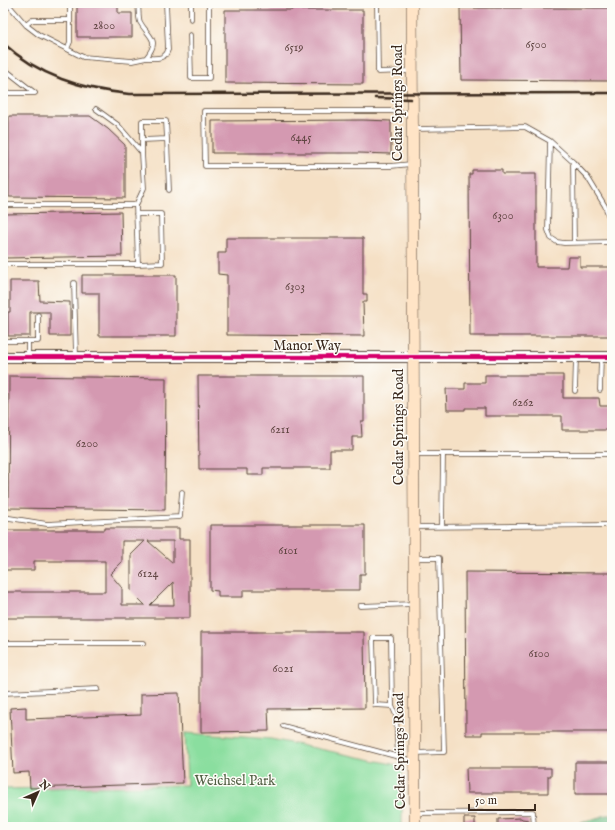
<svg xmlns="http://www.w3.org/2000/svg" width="615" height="830" font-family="'IM FELL English',serif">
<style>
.green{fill:#8ade9f;stroke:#62845e}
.forest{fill:#6fbd86;stroke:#557452}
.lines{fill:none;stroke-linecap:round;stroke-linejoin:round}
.stream{stroke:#44b2c0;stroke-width:2.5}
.building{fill:#d499b1;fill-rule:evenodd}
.service-casing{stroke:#574537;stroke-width:5.5}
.tertiary-casing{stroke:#574537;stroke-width:12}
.secondary-casing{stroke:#574537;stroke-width:12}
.service{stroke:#fff;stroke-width:4}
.tertiary{stroke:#fff;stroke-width:10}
.secondary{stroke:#ffe4c6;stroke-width:11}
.rail{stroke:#3b2a1e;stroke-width:2.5}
.cycleway-casing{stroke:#fdfcf7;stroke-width:6}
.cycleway{stroke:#d6006c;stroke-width:4}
.labels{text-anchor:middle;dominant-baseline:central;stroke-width:3;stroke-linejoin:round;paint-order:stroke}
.number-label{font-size:12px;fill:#614643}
.street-label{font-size:14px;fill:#3b2a1e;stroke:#fdfcf7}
.park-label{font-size:14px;fill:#536045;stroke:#fdfcf7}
</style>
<rect width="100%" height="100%" fill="#fdfcf7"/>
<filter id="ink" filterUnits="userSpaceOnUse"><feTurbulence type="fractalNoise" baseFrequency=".025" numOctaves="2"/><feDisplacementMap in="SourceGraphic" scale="8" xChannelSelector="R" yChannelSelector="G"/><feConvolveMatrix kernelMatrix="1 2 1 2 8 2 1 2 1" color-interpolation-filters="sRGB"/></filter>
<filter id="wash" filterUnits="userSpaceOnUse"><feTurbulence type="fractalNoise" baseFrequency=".012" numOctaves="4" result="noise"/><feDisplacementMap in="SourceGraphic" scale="16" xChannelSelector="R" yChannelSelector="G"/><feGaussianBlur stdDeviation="0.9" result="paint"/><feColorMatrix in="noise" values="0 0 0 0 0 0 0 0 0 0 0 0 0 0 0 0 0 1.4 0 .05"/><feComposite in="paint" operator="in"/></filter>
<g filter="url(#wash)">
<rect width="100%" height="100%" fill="#f5e0c5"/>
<path class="green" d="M185,733l86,6 131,27v61h-399v-38l184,-4z"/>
<path class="forest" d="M606,815h6v12h-31l-3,-3z"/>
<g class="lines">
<path class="stream" d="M245,827h4"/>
</g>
<g id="blocks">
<path class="building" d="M77,3h41v10h14v24h-55z
M294,6h7v4h62v74l-138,-1v-73h67z
M460,8h152v73l-151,-1z
M9,116h81l18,13 17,16v53l-116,-1z
M363,120l28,1v33l-32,-1h-147v-32z
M472,170h30v4h34v93h31l1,-10h12v10h32v69h-142l-1,-162h3z
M121,212l1,44 -117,2 -1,-44z
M226,238h137v56h4v8h-4l1,34 -137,-1v-60l-9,-1v-21h8z
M82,275h94v61h-77v-43h-17z
M10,281h29l1,20 30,1v34h-20v-24h-20v24h-22v-24h2z
M485,375h78v23h36l1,8h12v24h-50v-14h-77v-8h-20v2h-18l-1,-21h19v-6h20z
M9,376l157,2 -1,132 -157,-2z
M198,376h166v45h-3l1,16h-10v13h-22v18h-67v7h-16v-6h-48z
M210,525h155v49h-5v16h-117v7h-25v-6l-8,-1z
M105,528h74v11h11v79h-187v-26h102v-31h-71v9h-31v-40h102zM122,541h23l-14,14v36l14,14h-23v-17l-12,-14 12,-12zM148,541h25v22zM173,582l1,23h-24z
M465,572l147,1v159h-130v3h-16z
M201,632h163l1,76 -97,1 1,22 -68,1z
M179,693l4,90 -153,5 -1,-16 -16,1 -3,-65 16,-1v12l115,-4v-21z
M575,762h37v32h-37z
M466,768h85v8h-3v17h-81z
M464,818h11v9h-11z
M521,818l1,1 7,1v7h-31v-8z"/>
</g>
</g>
<g filter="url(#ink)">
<use href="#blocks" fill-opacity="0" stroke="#574537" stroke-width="1"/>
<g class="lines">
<g class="service-casing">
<path id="service" d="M7,3l19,22 13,10 44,22 49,4 14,-3c15,-19 3,-20 -6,-36 -2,-5 -1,-13 -2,-19
M191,3v16
M377,3l1,69 32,-1
M26,25l6,-5h38
M190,35l1,43h18v-75
M67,49l3,-7v-39
M146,58c9,0 19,2 22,-8l-2,-47
M3,68l32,25h-32
M414,129l111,-2 25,14 23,21 15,16 17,28 7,19
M142,140v-19h24l1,18
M550,141l-2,89 3,8 6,4 7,1 48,-1
M142,153v-13l25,-1 2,51
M573,162l1,81
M411,164l-20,2h-186l-1,-55h187l21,3
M3,205h133
M136,214h25l1,49 -24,1
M3,264h135l-2,-59 8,-17 -2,-35 -24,-28 -22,-16
M74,283l2,73
M3,341h35v-26
M28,341v15
M600,390l1,-33
M575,391l1,-34
M414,454h198
M3,517l44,7 133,-7 2,-25
M442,526l1,-72
M414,527l198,-2
M360,606l53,-2
M3,643h141
M3,693l95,-4
M392,706l-17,-1 -2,-67h18l1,68 4,9 2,42
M283,726l131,35
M415,753l29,-1 -5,-194h-24
M416,813l117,-1 1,15"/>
</g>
<g class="tertiary-casing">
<path id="tertiary" d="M3,357h609"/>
</g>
<g class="secondary-casing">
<path id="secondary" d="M412,3l3,824"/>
</g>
<use href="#service" class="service"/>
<use href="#tertiary" class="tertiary"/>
<use href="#secondary" class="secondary"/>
<path class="rail" d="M3,43c36,33 78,46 126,51l483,-1
M375,98l36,1"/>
<g class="cycleway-casing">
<path id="cycleway" d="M3,357h609"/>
</g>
<use href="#cycleway" class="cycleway"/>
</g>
</g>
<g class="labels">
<g class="number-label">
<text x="104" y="25">2800</text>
<text x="536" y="44">6500</text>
<text x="294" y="47">6519</text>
<text x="301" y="137">6445</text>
<text x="503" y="215">6300</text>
<text x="295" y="286">6303</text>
<text x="523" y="402">6262</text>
<text x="280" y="429">6211</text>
<text x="87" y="443">6200</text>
<text x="288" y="550">6101</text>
<text x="148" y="573">6124</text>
<text x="539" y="653">6100</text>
<text x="283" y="668">6021</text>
</g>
<g class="street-label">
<text transform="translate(398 103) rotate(-90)">Cedar Springs Road</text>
<text x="307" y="346">Manor Way</text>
<text transform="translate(399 427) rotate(-90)">Cedar Springs Road</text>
<text transform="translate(400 751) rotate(-91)">Cedar Springs Road</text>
</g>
<g class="park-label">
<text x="235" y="781">Weichsel Park</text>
</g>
</g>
<rect width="615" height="830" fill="none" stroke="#fdfcf7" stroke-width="16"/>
<g transform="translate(38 792) rotate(45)" stroke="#fdfcf7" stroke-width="3" paint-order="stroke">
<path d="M0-3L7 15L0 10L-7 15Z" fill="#3b2a1e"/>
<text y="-6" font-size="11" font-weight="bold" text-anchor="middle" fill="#3b2a1e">N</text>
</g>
<path d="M469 804v6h66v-6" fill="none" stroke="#3b2a1e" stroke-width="2"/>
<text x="475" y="804" font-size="12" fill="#3b2a1e" stroke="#fdfcf7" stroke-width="3" paint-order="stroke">50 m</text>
</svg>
